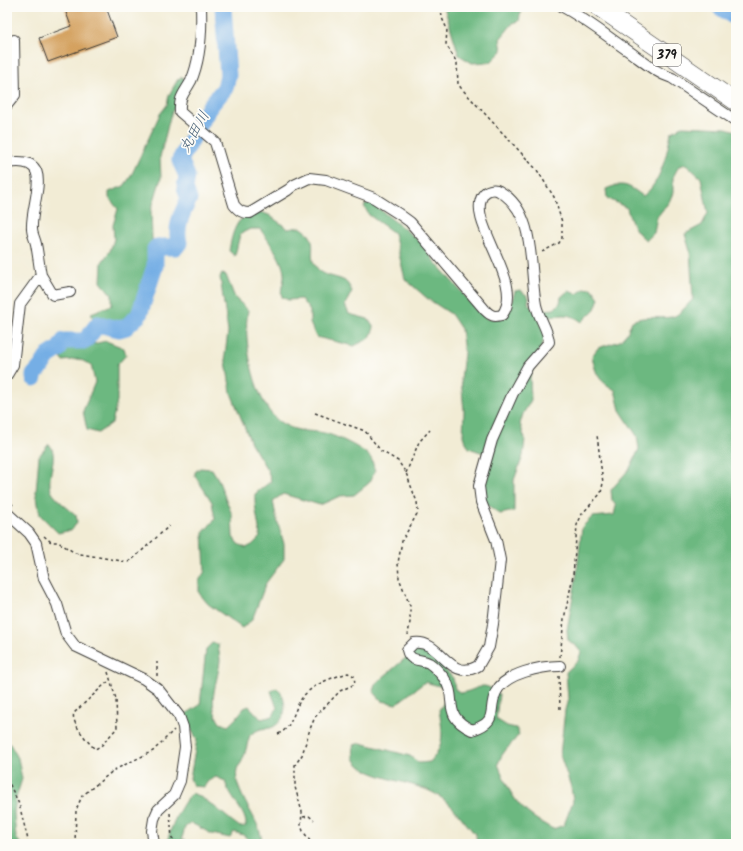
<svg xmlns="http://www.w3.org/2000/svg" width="743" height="851" font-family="Kalam,'Klee One',sans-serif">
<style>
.forest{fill:#6cb880;stroke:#446a4e}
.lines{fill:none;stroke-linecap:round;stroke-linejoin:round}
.river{stroke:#75aee5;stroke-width:17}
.building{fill:#d4a15f}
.street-casing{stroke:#3c3b38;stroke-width:12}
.highway-casing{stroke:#3c3b38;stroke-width:18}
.path{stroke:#3c3b38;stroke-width:1.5;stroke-dasharray:3 3;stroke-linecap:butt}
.street{stroke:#fff;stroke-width:10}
.highway{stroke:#fff;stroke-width:17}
.labels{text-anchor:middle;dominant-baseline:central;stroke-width:3.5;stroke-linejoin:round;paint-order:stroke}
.shield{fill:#fdfcf7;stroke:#605f5e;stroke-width:1}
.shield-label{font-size:13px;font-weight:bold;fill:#1c1c1c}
.water-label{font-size:15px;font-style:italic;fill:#445e76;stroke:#fdfcf7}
</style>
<rect width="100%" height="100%" fill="#fdfcf7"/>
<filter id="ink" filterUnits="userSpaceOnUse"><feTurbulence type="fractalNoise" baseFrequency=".025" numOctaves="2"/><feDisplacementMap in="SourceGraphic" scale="8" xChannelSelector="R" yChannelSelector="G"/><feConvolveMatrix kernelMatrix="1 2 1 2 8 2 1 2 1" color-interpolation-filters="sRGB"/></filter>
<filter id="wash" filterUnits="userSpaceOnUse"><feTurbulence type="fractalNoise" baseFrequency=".012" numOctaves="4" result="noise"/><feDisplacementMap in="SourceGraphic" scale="16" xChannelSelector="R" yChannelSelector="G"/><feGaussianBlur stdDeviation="0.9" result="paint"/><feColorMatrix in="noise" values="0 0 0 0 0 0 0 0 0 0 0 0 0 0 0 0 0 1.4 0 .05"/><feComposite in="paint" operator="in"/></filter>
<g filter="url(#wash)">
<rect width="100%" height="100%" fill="#f2ecd5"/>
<path class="forest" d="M444,7h75l2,3 -2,11 -6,2 -13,16 2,12 -11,11 -19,1 -13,-8z
M183,77l2,4 -15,36 -10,40 1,21 -10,33 2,53 -9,30 -3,14 -15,15 -8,3 -24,-5 -3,-8 21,-8v-10l-11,-13 1,-20 8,-11 4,-12 -1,-14 5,-16 -9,-11v-6l15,-6 7,-10 29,-62 7,-9 2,-10 9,-16z
M682,126l44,2 10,3v713h-259l-1,-9c-12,-13 -23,-31 -39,-40 -19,-13 -67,-16 -80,-32 -4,-5 -4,-11 -3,-18l7,-2 49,13 9,7 11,-1c15,-17 13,-30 9,-52l8,-12 -4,-11 -18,-5 -29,22 -14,-3 -9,-10 2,-7 39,-33h14l25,27 2,11 6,4c21,-4 19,-14 38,1l-3,25 11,7 9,2 3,6c-8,12 -17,17 -21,30 14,35 21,47 55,65l11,-4 9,-24 -2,-14 -11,-32 5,-45 3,-11 -2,-27 12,-11 3,-9 -5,-6 -8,-6 -1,-10 9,-51 6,-52 10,-10 22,-2 2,-9 -4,-6 -1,-10 19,-22 9,-19 -2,-13 -17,-26 -5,-20c-17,-10 -19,-15 -23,-34l6,-8 22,-7 7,-8 5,-12c13,-6 26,-2 40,-4 8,-2 15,-12 21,-18l-3,-48 -5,-17 17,-9 6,-12 -7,-35 -15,-14 -7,2 -6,11v16l-4,9 -12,15 -3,16 -7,7c-12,-6 -17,-20 -20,-32l-20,-10 -1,-9c18,-8 23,-3 37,7 18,-13 24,-43 28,-63z
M367,203h5l52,42 10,16 46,52 8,6 15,-1 5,-5 7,-22 5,-1 9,7 -1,6 6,8 20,-2 6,-6 1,-6 7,-6 9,3 7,-5 8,-1 7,10 -4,11 -13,13c-12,-9 -17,-7 -32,-6l-5,8v13l-15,40 1,23 -8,14 -3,10 5,15 -2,17 -9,24v31l-14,3 -15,-11 -3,-16 3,-27 -2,-7 -14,-5 -6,-12 1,-25 -3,-32 3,-26 -3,-24 -10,-15 -23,-15 -23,-20 -11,-46 -25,-18 -5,-9z
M261,212l8,3 19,14 12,-2c23,14 5,27 17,41 7,9 19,8 28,13 3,2 5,7 7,10l-7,14 4,9 19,5 6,9 -4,10 -16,8 -38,-9 -6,-14v-12l-9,-12 -13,1 -6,-3c-2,-9 1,-11 2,-19 2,-15 -16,-38 -24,-49h-10l-10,5 -5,22 -6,-5c2,-11 5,-30 17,-35 4,-1 10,-2 15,-4z
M222,274l4,1 9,23 13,12c-6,29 7,99 35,114 16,9 26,6 41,9 11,2 40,16 46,24 3,3 3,10 5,14l-6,12 -15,12 -14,1 -20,9 -37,-11 -10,7 3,15 8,28v15l-18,24 -14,37 -10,8 -34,-24 -9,-11v-12l6,-10 -2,-38 12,-14 -3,-17 -17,-26v-4l5,-4 12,1 6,10 14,36 1,22 5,7 8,4 6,-3 8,-8c-1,-15 -6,-28 -5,-43l16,-13 -3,-10 -17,-28 -20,-50 -6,-38 3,-23 -8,-55z
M106,341l18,7 2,7 -9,10v36l-5,22 -14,10 -11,-3 -4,-19 12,-29 -4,-17 -12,-6 -16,2 -5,-8c7,-5 13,-10 22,-6z
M49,444c12,13 -6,35 4,50 6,8 16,15 23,21l1,7 -5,8 -14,3 -18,-18 -4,-23 3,-36z
M212,643l6,1c0,5 2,11 2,16 -2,23 -14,42 0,63l8,3 9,-9 7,-9 5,-2 12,13 12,-3 4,-8 -6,-17 6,-3c11,11 11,31 -4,39 -4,2 -8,1 -12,2 -4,1 -8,4 -11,6 -3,8 -4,18 -8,26 -1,3 -4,5 -5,8 -5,24 25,50 25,75h-8l-11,-9 -9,-3 -4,6 -18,-4 -21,-11 -6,4 -3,11 5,6h-20c2,-14 14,-41 25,-51 19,8 31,22 48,34l6,-1c1,-14 -17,-28 -21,-45l-9,-4 -8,4 -4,6 -11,-1 -3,-8 7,-39 -12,-19 1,-6 14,-9 6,-56z
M7,743l3,1 8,14 4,21 -6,19 -2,15 2,25 5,6h-14z"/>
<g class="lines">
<path class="river" d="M720,7l16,11
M34,378v-3l7,-8 7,-11 11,-7 5,-8h21l13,-17 21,5 7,-2 13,-12 16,-49v-17l2,-2h19l3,-4c-4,-17 3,-30 10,-44l-4,-11 2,-12 -7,-16 30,-54 15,-18 3,-13 -5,-68"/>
</g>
<g id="blocks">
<path class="building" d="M64,7h42l11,30 -69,25 -9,-24 32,-12z"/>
</g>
</g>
<g filter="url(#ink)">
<use href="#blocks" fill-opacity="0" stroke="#3c3b38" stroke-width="1"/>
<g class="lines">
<g class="street-casing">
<path id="street" d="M201,7c1,25 0,51 -10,74 -7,13 -12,15 -11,31l35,30 19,63c5,6 8,8 16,8l38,-23 6,-5 15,-7 17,2 48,18 25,16 11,8 75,88c6,6 9,7 17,5 25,-32 -37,-94 -19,-120 3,-5 11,-7 16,-4 38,21 30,78 37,114 3,14 12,24 13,37l-21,24 -15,27 -21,47 -13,46 2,16 15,38 4,20 -7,64 -4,23 -11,19c-29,17 -37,-27 -64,-23l-7,7c3,13 13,8 22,13 6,4 11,10 15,15 15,21 -4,37 28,52 28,-9 15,-19 24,-38 9,-19 46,-26 64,-26
M563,7c24,13 45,30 67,45 14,10 26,21 42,26l64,43
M7,105l8,-10 -1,-55
M7,163c51,-9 23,39 25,66 0,5 3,10 4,15 2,10 3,21 5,31l-21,29 -7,61 -6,10
M41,275l12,20 17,-3
M7,513l22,20 7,10 8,36 13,25 9,30 9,12 69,33 14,10 21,27 4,11 2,20 -5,34 -6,14 -16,15 -4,9 -2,12 2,13"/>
</g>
<g class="highway-casing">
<path id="highway" d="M598,7l138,95"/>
</g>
<path class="path" d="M441,7l1,11 5,11 -1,15 11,19 1,21 3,4 76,82 17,27 8,25v16l-3,5 -19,10
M315,413l50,18 16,20 17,10 8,12 11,29 1,10 -16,29 -4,22 1,15 11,28v16l-2,13
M406,473l13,-31 11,-12
M7,499l6,6
M44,536l7,6h7l17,11 53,9 6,-4 35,-32
M560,657l4,-38 9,-43 4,-51 5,-11 19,-21 2,-10 -6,-48
M108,672l8,27 1,29 -16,18 -6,3c-7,-7 -25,-27 -21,-36l31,-29 5,-3
M157,676v-14
M559,676l1,34
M278,734c15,-6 15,-24 24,-36 9,-13 31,-21 46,-25l6,3 1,8 -15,7 -25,26 -5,12 -8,26 -7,10v22l7,25 -1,13 2,6 9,13
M7,779l12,25 10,40
M170,813l2,25 7,6
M303,817l6,-1 5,4
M75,844l1,-34 6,-14 32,-26 39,-19 21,-21"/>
<use href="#street" class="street"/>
<use href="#highway" class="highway"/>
</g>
</g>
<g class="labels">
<rect class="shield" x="653" y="44" width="28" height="22" rx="3"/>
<g class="shield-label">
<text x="667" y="55">379</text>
</g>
<g class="water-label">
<text transform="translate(195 132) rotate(-61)">丸田川</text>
</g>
</g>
<rect width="743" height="851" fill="none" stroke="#fdfcf7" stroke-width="24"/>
</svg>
